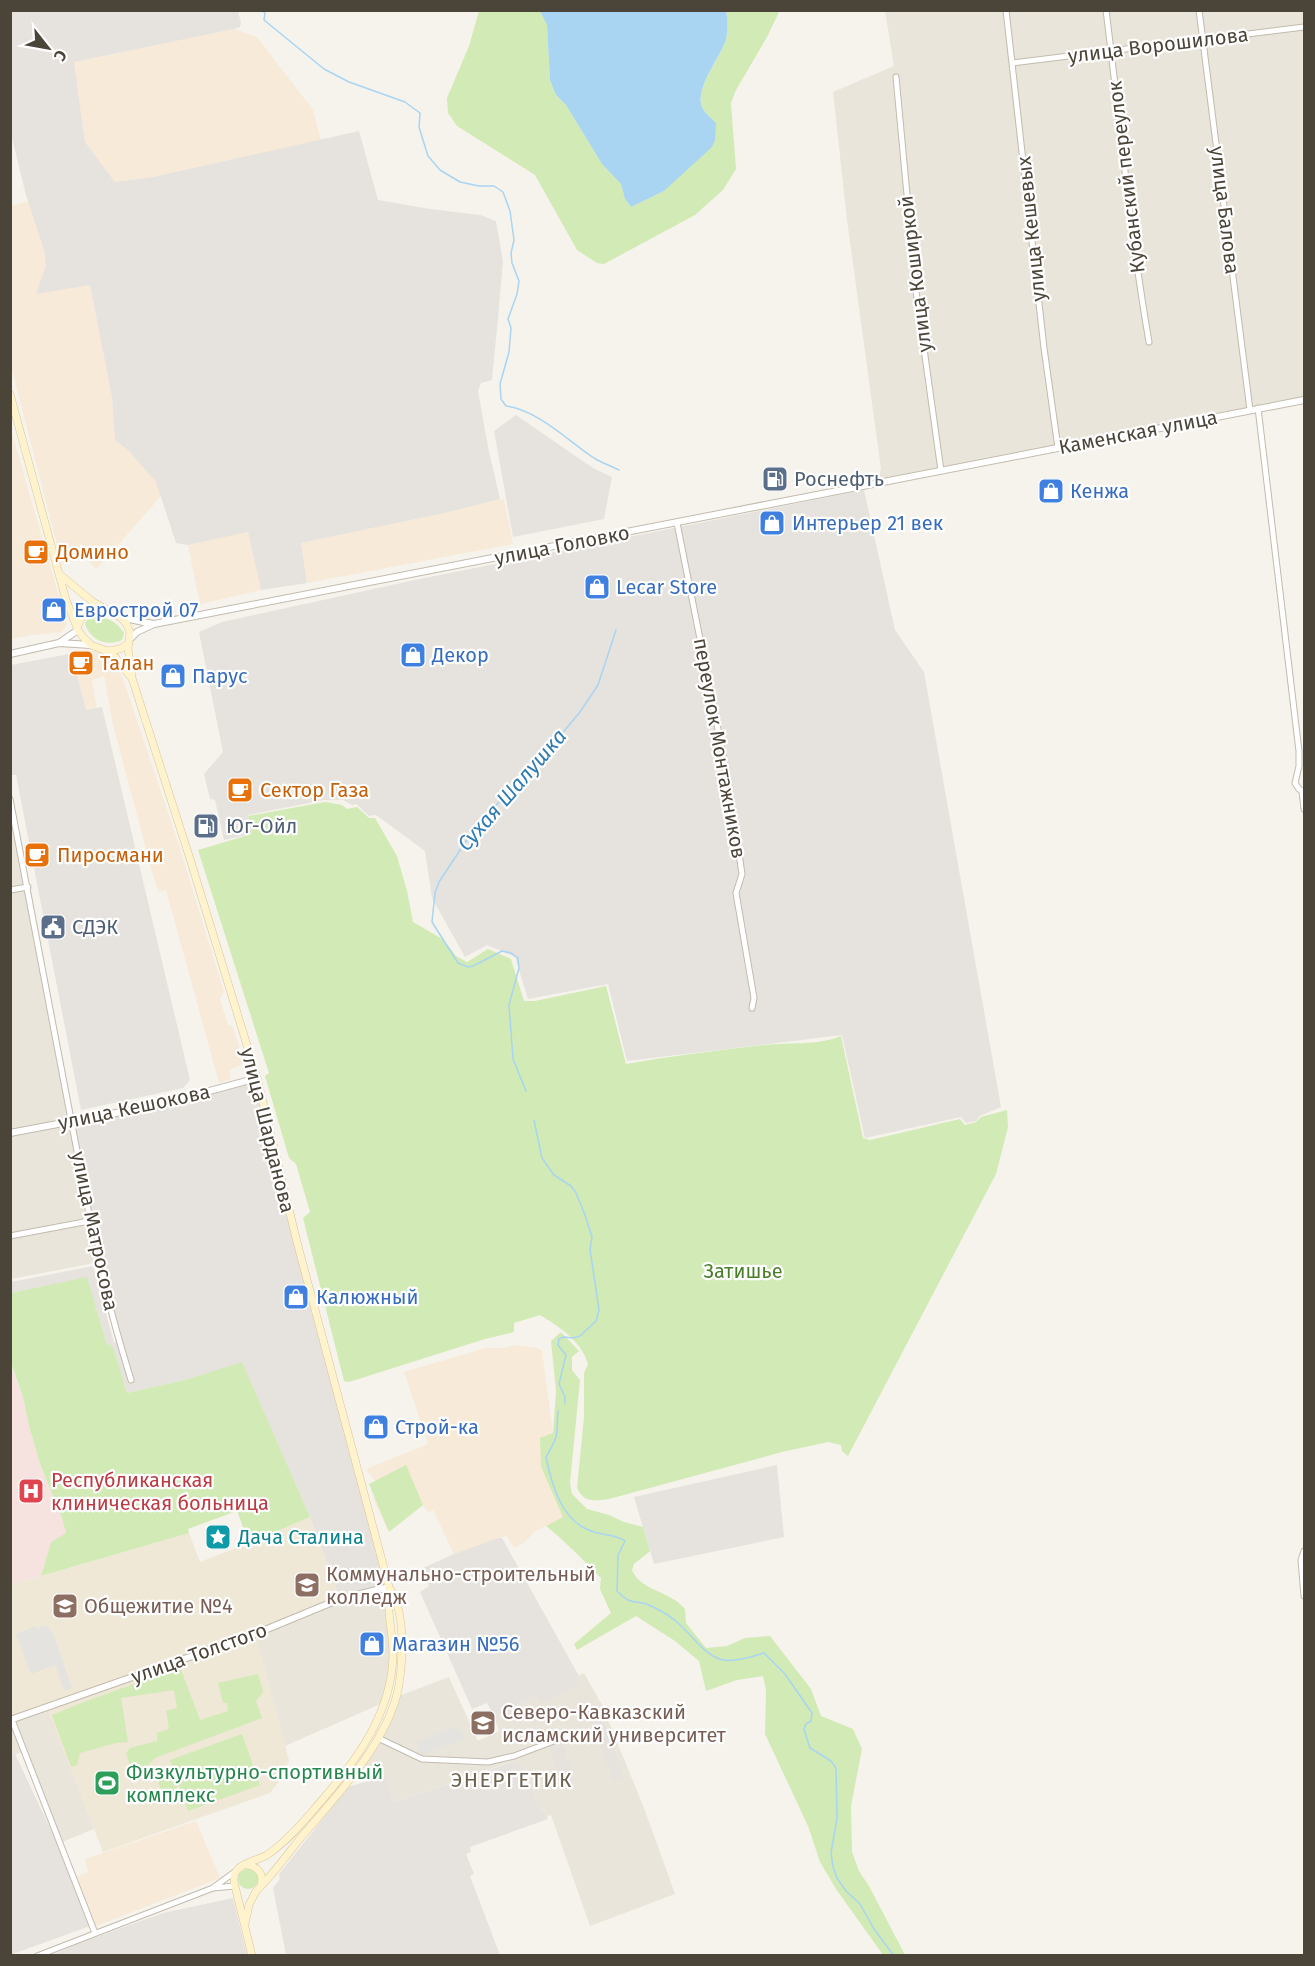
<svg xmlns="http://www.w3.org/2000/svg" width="1315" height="1966" font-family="'Fira Sans',sans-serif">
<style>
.residential{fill:#eae5da}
.commercial{fill:#f7ead8}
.industrial{fill:#e6e2dd}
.education{fill:#efe8d6}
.medical{fill:#f6e3e0}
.green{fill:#d2eab5}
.parking{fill:#e5e3e0}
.water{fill:#a9d4f2}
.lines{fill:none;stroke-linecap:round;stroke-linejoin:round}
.stream{stroke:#a9d4f2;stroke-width:1.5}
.minor-casing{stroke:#c2bbae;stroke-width:7}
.tertiary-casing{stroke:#c2bbae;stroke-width:8}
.secondary-casing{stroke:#d6c79b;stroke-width:8}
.minor{stroke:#fff;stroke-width:5}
.tertiary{stroke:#fff;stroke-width:6}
.secondary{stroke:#fff3cd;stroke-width:7}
.labels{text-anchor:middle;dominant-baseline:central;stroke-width:4.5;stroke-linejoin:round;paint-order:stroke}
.street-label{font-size:20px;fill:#4b4439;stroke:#fff}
.service-label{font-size:20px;fill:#4e5e75;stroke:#fff;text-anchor:start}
.shop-label{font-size:20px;fill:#366cbe;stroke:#fff;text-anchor:start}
.food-label{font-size:20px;fill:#c56008;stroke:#fff;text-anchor:start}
.park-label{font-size:20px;fill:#4a7f2a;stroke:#fff}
.health-label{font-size:20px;fill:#be3a42;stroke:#fff;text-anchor:start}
.culture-label{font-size:20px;fill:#0d838f;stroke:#fff;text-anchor:start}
.education-label{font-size:20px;fill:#785e54;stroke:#fff;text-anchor:start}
.leisure-label{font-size:20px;fill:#27864d;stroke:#fff;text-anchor:start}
.water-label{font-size:21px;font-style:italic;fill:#2e7ab2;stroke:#fff}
.neighbourhood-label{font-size:21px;letter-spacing:1.5px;fill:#6e6250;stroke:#fff}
</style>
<rect width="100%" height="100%" fill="#f6f3ec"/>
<path class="residential" d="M885,11h419v389l-427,84 4,-15 -34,-249 -14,-128 61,-26z
M10,799l90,463 -89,17h-1z
M389,1587l4,51 -8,64 -100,44 -30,-112 85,-35z
M584,1673l18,32 42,103 31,86 -85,32 -39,-111 -4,1 -3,-6 -4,1 -15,-39 -6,-7 -9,-3 -116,41 -9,-27 -24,-12 9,-12 26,-55 53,-20 29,64 21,-10 -5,-15z
M47,1707l47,122 -34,14 -36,-92 -13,5 -1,-36z"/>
<path class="commercial" d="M234,29l23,8 56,73 8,30 -168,37 -38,5 -30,-40 -11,-80z
M29,201l15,49 2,16 44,18 22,113 3,43 13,10 28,32 6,13 -66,75 -6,-8 -3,-11 -7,-8 -3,15 -15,6 -51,-198 -1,-160z
M11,430l56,194 -5,8 -30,3 -21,4z
M500,499l4,1 9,44 -206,39 -6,-40 148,-31z
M248,532l13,58 -61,14 -12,-59z
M99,650l10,5 9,9 59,175 47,153 -4,7 8,26 5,2 10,34 -2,4 -12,5 2,9 -12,4 -53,-193 -7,2 -5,-13 -41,-154 -9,-49 -12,4 5,28 -11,2 -11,-43 -6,-13z
M515,1345l23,3 4,3 11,82 -12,34 22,50 -29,15 -10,11 -10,5 -7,-12 -9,2 -44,16 -21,-44 -5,2 -5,-7 -34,27 -16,-34 5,-13 -12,-16 62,-25 -24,-72 82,-24h17z
M196,1821l24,57 -124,48 -21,-49 13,-5 -3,-13z"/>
<path class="industrial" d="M10,11h228l3,12 -1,4 -6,2 -160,33 11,80 30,40 38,-5 206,-46 19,69 52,9 50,6 16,6 7,40 -5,57 -6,62 -11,3 -3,8 10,56 12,52 -51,13 -148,31 6,40 -46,7 -13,-58 -60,13 -12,-2 -20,-61 -28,-32 -13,-10 -3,-43 -22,-112 -54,9 10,-28 -2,-16 -18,-55 -15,-61z
M516,415l77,53 19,9 -8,42 -91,18 -19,-106z
M864,490l31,140 29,42 77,435 -21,9 -4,5 -10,2 -5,-6 -96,21 -23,-103 -215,26 -19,-77 -80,15 -13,-42 -28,-12 -22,12 -33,-59 -7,-47 -49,-36 -7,1 -13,-12 -4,1 -9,-5h-19l-76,15 4,19 -28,6 -9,-40 -5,-1 -6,-25 19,-22 -24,-120 23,-10 188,-41z
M69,654l6,13 11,43 16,-3 88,373 -7,8 -102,22 -65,-335h-6l1,-110z
M257,1078l132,509 -49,12 -30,-82 -68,-154 -57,17 -58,13 -12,-40 -8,-8 -20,-67 -76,15v-11l82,-16 21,77 5,-2 -47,-221 86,-15z
M777,1465l7,72 -130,27 -20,-67z
M498,1538h4l77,138 -2,1 3,7 -40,19 -4,-7 -42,20 -7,-13 -15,6 -52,-117 9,-6 -8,-17 33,-15z
M593,1708l9,11 9,20 12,38 -10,2 -28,-69z
M561,1740l14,41 -13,5 -14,-42z
M15,1754l43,91 32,81 -80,29v-199z
M517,1760l2,5h3l3,7h1l14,39 4,-1 4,9 -78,28 1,5 -5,2 8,20 -4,2 30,79h-214l-13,-67 7,-9 -1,-5 69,-87 37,-11 9,27z
M233,1898l14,57h-194l19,-9 91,-33z"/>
<path class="education" d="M310,1517l30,82 -85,35 34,126 -6,16 -13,17 -167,59 -56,-144 -36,12v-135l178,-52 11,29 49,-19z"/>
<path class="medical" d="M10,1363l13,34 6,29 11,38 22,54 4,15 -15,9 -10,34 -30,9z"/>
<path class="green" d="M479,11h61l7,14 3,55 6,15 10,10 36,59 19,20 4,15 6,8 33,-16 13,-13 39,-55c-4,-4 -10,-9 -13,-14 -11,-19 19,-52 23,-70 2,-9 2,-20 0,-28h63l-10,1 -12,25 -31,53 -5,13 5,66 -13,21 -28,25 -91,49 -7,-1 -20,-13 -42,-75 -78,-49 -9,-13 -1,-15 22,-52z
M94,617c13,-1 23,5 30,16l-2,7c-15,7 -32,0 -37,-16l2,-4z
M325,802l17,3 5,4 10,-2 12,11h6l22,38 10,35 6,31 31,18 12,16 11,6 21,-13 23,10 13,42h11l71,-15 20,78c46,-8 92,-14 138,-19 26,-3 52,1 77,-9l22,102 7,2 90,-21 5,6 11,-3 5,-5 26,-7 1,17 -12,47 -148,282 -6,-5 -1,-6 -13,-3 -46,10 -173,47c-15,2 -25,4 -32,-11l7,-71v-44l4,-9c-6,-22 -28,-37 -48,-49l-26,8v9l-29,7 -136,43 -5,-1 -41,-163 7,-6 -14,-48 -7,-6 -24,-82 4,-3 -71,-223 54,-16 -4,-18z
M87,1277l20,68 3,-1 5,9 12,40 58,-13 57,-18 68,155 -61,26 -12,-32 -49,18 1,4 -148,43 10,-34 15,-9 -4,-15 -22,-54 -11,-38 -6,-29 -12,-34v-70z
M561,1332l18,19 -7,6v13l8,10 -10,103 2,11 15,15 22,6 15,7 19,5 7,24 -16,13 -2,6c7,17 27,20 41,29 4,2 8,6 12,10l1,14 20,25 21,-2 18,-8 25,-2 41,53 10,27 32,13 9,20 -11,57 1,46 7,19 10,15 36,69h-22l-47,-66 -16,-27 -12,-36 -43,-92 1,-44 -3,-14 -26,4 -31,11 -7,-30 -24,-20 -39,-25 -59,34 -3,-6 37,-31 -11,-24 1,-11c-18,-18 -35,-36 -55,-52l17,-9 -22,-50 -1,-29 13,-5 3,-42 -5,-50z
M406,1465l17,40 -34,27 -20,-48z
M180,1667l20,53 28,-9 -1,-8h-4l-5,-20 40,-9 5,18 -7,9 6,17 -107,40 -7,7 -2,14 -14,-6 -6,-20 4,-5 27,-7v-8l12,-4 -3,-18 11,-3 -3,-18 -53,8 7,44 -12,1 -36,10 -3,12 -6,2 -19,-52 24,-10z
M242,1734l18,51 -72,26 -18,-51z
M171,1768l10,32 -16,5 -9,-32z
M238 1879a10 10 0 1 1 20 0a10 10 0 1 1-20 0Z"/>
<path class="parking" d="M46,1625l7,8 19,55 -8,3 -9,-26 -24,9 -15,-40 20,-8 1,3z
M455,1726l2,5 4,-2 4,10 -44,16 -5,-13z"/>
<path class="water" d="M540,11h186c2,8 2,19 0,28 -4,17 -34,51 -23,70 3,5 9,10 13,14l-1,17 -3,7 -48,44 -33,16 -6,-8 -4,-15 -19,-20 -36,-59 -10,-10 -6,-15 -3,-55z"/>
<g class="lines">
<path class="stream" d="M261,10l4,3 -1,7 60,49 25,13 56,20 15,11 -1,14 9,29 12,14 20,12 19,4h15l9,6 7,19 4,29 -3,13 1,10 7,18 -2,13 -9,25 3,9 -2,24 -9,32 1,15 5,7c33,5 61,34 88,52 8,5 17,8 25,12
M526,1091l-13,-32 -4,-54 10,-37 -1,-10 -7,-5 -9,-2 -29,15 -5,1 -10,-4 -26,-41 3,-29 4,-11 37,-56 63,-65 41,-49 18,-27 18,-55
M534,1120l8,38 12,17 17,11 5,7 9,22 7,22 -2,12 9,61 -3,11 -16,15 -7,2 -9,-1 -5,2 -1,6 8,10 -7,29 6,13v7
M558,1411c-2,24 2,23 -12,46 6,29 16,66 48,75 12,4 20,2 31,9l-7,14 -1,36c16,17 20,7 36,16 9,4 20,11 27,18 13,11 25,31 43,35 13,2 29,-3 41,-7l21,21 27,39 -1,8 -5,3 -2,5 6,19 21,13 5,7 1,50 -6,35 2,14 4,11 9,13 14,13 14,25 20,27"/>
<g class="minor-casing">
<path id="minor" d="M1006,10l38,338 14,100
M1106,10c14,111 24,222 43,332
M1199,10l51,400
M1012,63l292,-36
M896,77l20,214 25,180
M1258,408l41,343v15l-4,17 4,6 5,3
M677,523l51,257 14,94 -6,19 18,105 -2,10
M1302,791l2,18
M10,799l79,415c8,10 8,24 10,35 6,45 19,88 32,131
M10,890l18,-3
M10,1236l74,-14 5,-8
M1304,1551l-3,9 3,36
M12,1720l83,213
M378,1738l44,21 66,3 26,-6 56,-21
M214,1887l22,-16
M37,1956l176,-68 22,-2"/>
</g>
<g class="tertiary-casing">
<path id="tertiary" d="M120,617l33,7
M131,638l6,-6 17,-8 1150,-224
M59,643l19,-13
M10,654l49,-11 32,2
M10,1133l148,-28 99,-27
M10,1720l245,-86 85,-35 49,-12"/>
</g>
<g class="secondary-casing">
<path id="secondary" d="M10,394l56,206 12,30 5,7 8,8 16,6 8,6 15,19
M59,574l34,28 27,15 6,6 4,9 -2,16 4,30 59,184 66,216 40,164 92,345c11,16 13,37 13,57 0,15 -1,31 -4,46 -12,54 -60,104 -95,145 -15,18 -30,40 -47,56l-7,14 -4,19
M77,628l6,-14 10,-5h9
M107,651l13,-2 9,-6
M248,1865c10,2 16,9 13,19
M252,1956l-18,-74c0,-5 0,-9 4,-13 7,-7 20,-9 29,-14 19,-13 34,-30 49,-48 38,-43 76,-92 77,-152 0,-23 -7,-46 -4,-68"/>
</g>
<use href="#minor" class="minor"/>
<use href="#tertiary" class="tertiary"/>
<use href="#secondary" class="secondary"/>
</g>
<defs>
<g id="fuel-square" transform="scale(1.35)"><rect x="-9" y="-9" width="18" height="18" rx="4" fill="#5c6f8a" stroke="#fff"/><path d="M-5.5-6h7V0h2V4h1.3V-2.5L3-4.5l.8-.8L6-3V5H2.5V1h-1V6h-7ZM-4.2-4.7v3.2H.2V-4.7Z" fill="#fff"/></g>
<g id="shop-square" transform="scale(1.35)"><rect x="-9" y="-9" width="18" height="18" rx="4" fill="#3f7fe0" stroke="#fff"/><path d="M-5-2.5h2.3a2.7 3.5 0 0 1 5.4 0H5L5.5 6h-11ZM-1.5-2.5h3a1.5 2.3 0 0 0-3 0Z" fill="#fff"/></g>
<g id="cafe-square" transform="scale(1.35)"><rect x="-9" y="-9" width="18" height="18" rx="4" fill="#e8710a" stroke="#fff"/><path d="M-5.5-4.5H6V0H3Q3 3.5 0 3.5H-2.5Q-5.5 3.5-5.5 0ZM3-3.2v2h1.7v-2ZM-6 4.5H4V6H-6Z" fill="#fff"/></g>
<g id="civic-square" transform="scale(1.35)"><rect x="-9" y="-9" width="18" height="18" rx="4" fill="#5c6f8a" stroke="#fff"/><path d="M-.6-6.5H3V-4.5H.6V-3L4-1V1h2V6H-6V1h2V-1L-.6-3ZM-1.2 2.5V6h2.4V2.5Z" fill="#fff"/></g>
<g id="hospital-square" transform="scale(1.35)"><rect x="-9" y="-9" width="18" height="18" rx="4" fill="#e0444e" stroke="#fff"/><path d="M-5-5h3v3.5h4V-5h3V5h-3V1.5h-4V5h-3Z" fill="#fff"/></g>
<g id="sight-square" transform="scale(1.35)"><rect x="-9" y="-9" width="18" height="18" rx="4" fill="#0f9aa8" stroke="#fff"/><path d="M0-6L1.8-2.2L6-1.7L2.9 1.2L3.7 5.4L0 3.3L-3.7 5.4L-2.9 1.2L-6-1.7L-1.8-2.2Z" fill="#fff"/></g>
<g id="university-square" transform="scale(1.35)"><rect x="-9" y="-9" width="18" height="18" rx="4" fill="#8d6e63" stroke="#fff"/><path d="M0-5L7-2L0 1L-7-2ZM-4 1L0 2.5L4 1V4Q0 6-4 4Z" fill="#fff"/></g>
<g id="stadium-square" transform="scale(1.35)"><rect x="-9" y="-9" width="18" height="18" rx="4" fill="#2e9e5b" stroke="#fff"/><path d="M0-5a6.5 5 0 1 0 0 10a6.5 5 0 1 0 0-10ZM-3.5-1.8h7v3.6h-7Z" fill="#fff"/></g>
</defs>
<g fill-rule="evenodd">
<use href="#fuel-square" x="775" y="479"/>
<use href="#shop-square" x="1051" y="491"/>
<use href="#shop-square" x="772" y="523"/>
<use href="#cafe-square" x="36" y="552"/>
<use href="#shop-square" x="597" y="587"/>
<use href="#shop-square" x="54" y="610"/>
<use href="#shop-square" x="413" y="655"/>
<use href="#cafe-square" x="81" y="663"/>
<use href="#shop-square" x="173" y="676"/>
<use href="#cafe-square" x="240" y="790"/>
<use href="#fuel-square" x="206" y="826"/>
<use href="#cafe-square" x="37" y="855"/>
<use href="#civic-square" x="53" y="927"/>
<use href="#shop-square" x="296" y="1297"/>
<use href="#shop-square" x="376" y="1427"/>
<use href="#hospital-square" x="31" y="1491"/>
<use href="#sight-square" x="218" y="1537"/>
<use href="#university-square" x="307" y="1585"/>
<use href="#university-square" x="65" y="1606"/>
<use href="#shop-square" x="372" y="1644"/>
<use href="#university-square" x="483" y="1723"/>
<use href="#stadium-square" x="107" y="1783"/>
</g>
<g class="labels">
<g class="street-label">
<text transform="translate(1158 45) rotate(-7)">улица Ворошилова</text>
<text transform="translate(1126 177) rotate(-97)">Кубанский переулок</text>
<text transform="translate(1225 210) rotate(83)">улица Балова</text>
<text transform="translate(1031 229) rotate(-96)">улица Кешевых</text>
<text transform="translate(915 274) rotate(-97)">улица Коширкой</text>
<text transform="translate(1138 432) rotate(-11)">Каменская улица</text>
<text transform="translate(562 545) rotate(-11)">улица Головко</text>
<text transform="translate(720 748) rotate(80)">переулок Монтажников</text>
<text transform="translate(134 1107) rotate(-12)">улица Кешокова</text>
<text transform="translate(268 1130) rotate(76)">улица Шарданова</text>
<text transform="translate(95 1231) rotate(78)">улица Матросова</text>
<text transform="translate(199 1653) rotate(-20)">улица Толстого</text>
</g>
<g class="service-label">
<text x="794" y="479">Роснефть</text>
<text x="226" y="826">Юг-Ойл</text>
<text x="72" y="927">СДЭК</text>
</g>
<g class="shop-label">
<text x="1070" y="491">Кенжа</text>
<text x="792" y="523">Интерьер 21 век</text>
<text x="616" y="587">Lecar Store</text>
<text x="74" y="610">Еврострой 07</text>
<text x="432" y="655">Декор</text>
<text x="192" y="676">Парус</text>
<text x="316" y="1297">Калюжный</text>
<text x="395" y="1427">Строй-ка</text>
<text x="392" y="1644">Магазин №56</text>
</g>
<g class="food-label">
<text x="56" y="552">Домино</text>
<text x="100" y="663">Талан</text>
<text x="260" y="790">Сектор Газа</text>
<text x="57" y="855">Пиросмани</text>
</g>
<g class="park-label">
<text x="743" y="1271">Затишье</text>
</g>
<g class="health-label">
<text x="51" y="1480">Республиканская<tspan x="51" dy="23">клиническая больница</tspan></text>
</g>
<g class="culture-label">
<text x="238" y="1537">Дача Сталина</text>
</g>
<g class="education-label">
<text x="326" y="1574">Коммунально-строительный<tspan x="326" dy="23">колледж</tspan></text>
<text x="84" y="1606">Общежитие №4</text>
<text x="502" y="1712">Северо-Кавказский<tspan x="502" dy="23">исламский университет</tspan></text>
</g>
<g class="leisure-label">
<text x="126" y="1772">Физкультурно-спортивный<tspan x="126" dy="23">комплекс</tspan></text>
</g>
<g class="water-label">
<text transform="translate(512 790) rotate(-49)">Сухая Шалушка</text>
</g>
<g class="neighbourhood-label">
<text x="512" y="1780">ЭНЕРГЕТИК</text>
</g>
</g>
<rect width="1315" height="1966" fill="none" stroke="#4b4439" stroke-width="24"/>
<g transform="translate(48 48) rotate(121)" stroke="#ffffff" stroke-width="4.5" paint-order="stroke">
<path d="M0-4.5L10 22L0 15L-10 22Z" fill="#4b4439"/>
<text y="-9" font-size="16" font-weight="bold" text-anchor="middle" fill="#4b4439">С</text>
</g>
</svg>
